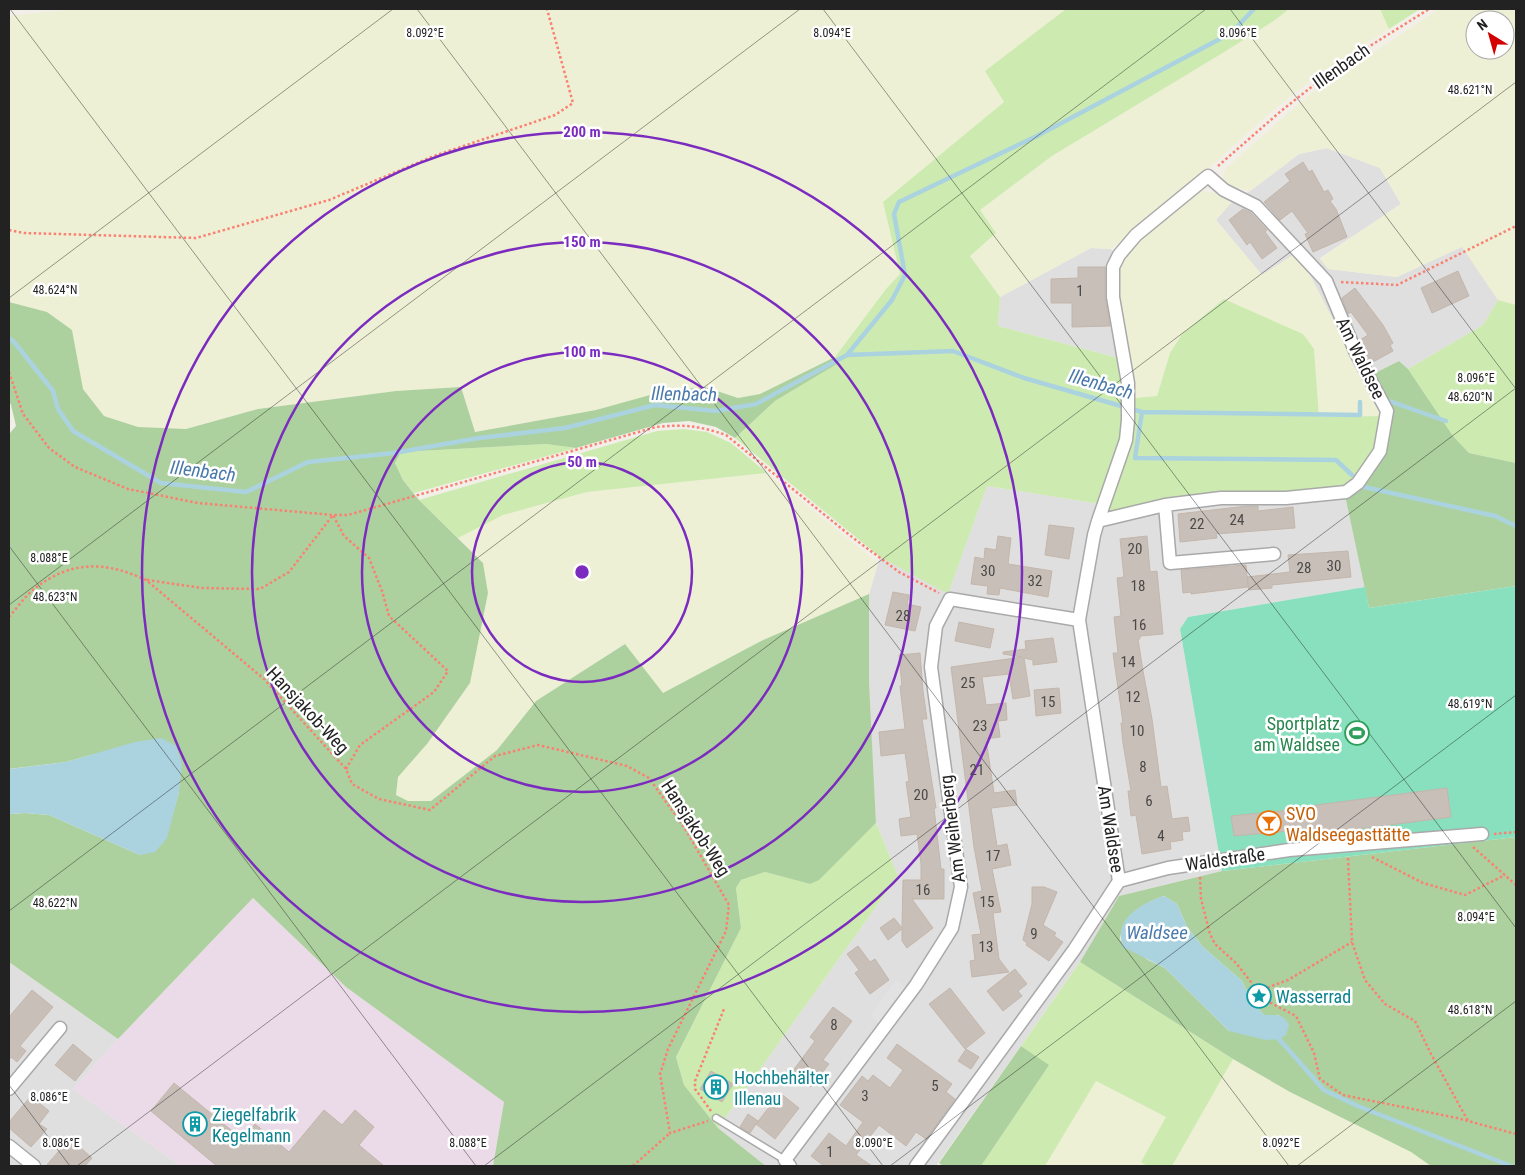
<svg xmlns="http://www.w3.org/2000/svg" width="1525" height="1175" font-family="'Roboto Condensed',sans-serif">
<style>
.residential{fill:#e0dfdf}
.industrial{fill:#ebdbe8}
.farmland{fill:#eef0d5;fill-rule:evenodd}
.grass{fill:#cdebb0}
.forest{fill:#add19e;fill-rule:evenodd}
.pitch{fill:#88e0be}
.parking{fill:#e2e2e2}
.water{fill:#aad3df}
.lines{fill:none;stroke-linecap:round;stroke-linejoin:round}
.stream{stroke:#aad3df;stroke-width:4.5}
.building{fill:#c7bfb8;stroke:#c4b6ab}
.lane-casing{stroke:#a9a9a9;stroke-width:9}
.street-casing{stroke:#a9a9a9;stroke-width:15}
.path{stroke:#fa8072;stroke-width:2.5;stroke-dasharray:2.5 2.5;stroke-linecap:butt}
.lane{stroke:#fff;stroke-width:6}
.street{stroke:#fff;stroke-width:12}
.ticks{fill:none;stroke:#222;stroke-width:1;stroke-opacity:0.45}
.ring{fill:none;stroke:#7b2cbf;stroke-width:2.5}
.labels{text-anchor:middle;dominant-baseline:central;stroke-width:5;stroke-linejoin:round;paint-order:stroke}
.number-label{font-size:15px;fill:#4b4948}
.street-label{font-size:18px;fill:#222;stroke:#fff}
.leisure-label{font-size:18px;fill:#27864d;stroke:#fff;text-anchor:end}
.food-label{font-size:18px;fill:#c56008;stroke:#fff;text-anchor:start}
.culture-label{font-size:18px;fill:#0d838f;stroke:#fff;text-anchor:start}
.water-label{font-size:19px;font-style:italic;fill:#4a7aab;stroke:#fff}
.ticks-label{font-size:12px;text-anchor:middle;fill:#222;stroke:#fff;stroke-width:5;stroke-linejoin:round;paint-order:stroke}
.centre{fill:#7b2cbf;stroke:#fff;stroke-width:2.5}
.ring-label{font-size:15px;text-anchor:middle;font-weight:bold;fill:#7b2cbf;stroke:#fff;stroke-width:5;stroke-linejoin:round;paint-order:stroke}
</style>
<rect width="100%" height="100%" fill="#f2efe9"/>
<path class="residential" d="M1327,148l53,20 21,36 -81,54 8,11 69,8 65,-31 36,54 -15,25 -75,44 -9,-8 -34,17 -32,-56 -23,-47 -17,-19 -31,19 -46,-55 15,-17 19,-12 49,-37z
M1091,248l20,1 10,16 -3,23v70l-120,-32 2,-29z
M987,486l113,18 7,12 213,-25 23,-5 22,101 -177,30 -8,12 42,242 -103,25 -39,66 -144,204h-170l-48,-38 180,-252 -22,-53 -7,-142v-87l11,-37 68,36z
M9,962l109,77 -45,50 108,77h-172z"/>
<path class="industrial" d="M253,898l93,89 158,115 -11,64h-312l-108,-77 45,-50z"/>
<path class="farmland" d="M75,9h991l-80,61 18,32 -121,100 17,72 -14,15 -51,68 -75,37 -22,4 -33,-11 -37,3 -72,20 -121,22 -14,-45 -65,4 -138,18 -72,20 -48,-2 -34,-11 -21,-27 -11,-59 -25,-18 -38,-10v-286z
M1289,9h91l9,20 -74,48 -44,35 -73,66 -87,71 -20,-1 -91,49 -31,-41 27,-23 -16,-23 72,-54 169,-102 54,-34z
M1439,9h77v296l-18,-5 -36,-53 -65,30 -69,-8 -8,-10 81,-55 -21,-36 -53,-20 -28,6 -49,37 -21,-5 -6,-10 3,-8 83,-73zM1475,20h30v30h-30z
M1202,191l14,2 15,10 -15,17 46,55 31,-20 17,20 73,141 -64,1 -5,-68 -90,-50 -42,35 -12,19 -13,43 -22,2 -17,-110 3,-23 12,-18 47,-40z
M767,473l111,90 -9,31 -108,47 -99,53 -38,-50 -88,57 -39,49 -67,52 -22,-1 -12,-6 2,-18 29,-33 43,-61 13,-120 -25,-25 45,-23 84,-23z
M1233,1059l57,33 121,60 20,14h-259z
M1096,1081l70,36 -25,45 6,4h-102z"/>
<path class="grass" d="M1066,9h223l-14,11 -54,34 -169,102 -72,54 16,23 -26,23 30,41 -2,29 120,32 7,64 -25,82 -113,-18 -39,108 -68,-37 -145,-119 40,-37 62,-37 -2,-7 51,-68 14,-15 -17,-72 121,-100 -19,-31z
M1380,9h40l-31,20z
M1224,299l79,35 11,15 5,68 64,-1 -11,49 -29,21 -23,5 -213,25 23,-67 4,-25 1,-26 22,-2 13,-43 12,-19z
M1498,300l18,5v158l-47,-10 -16,-17 -45,-67 75,-44z
M684,429l23,3 24,11 36,30 -180,19 -84,23 -45,23 -39,-38 238,-69z
M546,444l30,4 -162,45 -11,-13 -8,-17 6,-11z
M876,823l22,53 -180,252 -34,-43 -8,-28 65,-129 -5,-40 5,-8 24,-8 45,12 9,-5z
M1080,962l153,97 -61,107h-25l-6,-4 25,-45 -70,-36 -51,85h-64l67,-101 -27,-19z"/>
<path class="forest" d="M9,302l38,10 25,18 11,59 21,27 34,11 48,2 72,-20 138,-18 65,-4 14,45 121,-22 72,-20 37,-3 33,11 22,-4 75,-37 2,7 -62,37 -40,37 -19,-11 -27,-6 -26,2 -87,25 -30,-4 -145,8 -6,11 8,17 16,20 64,63 5,30 -18,90 -43,61 -29,33 -2,18 12,6h23l66,-51 39,-49 89,-57 38,49 98,-52 108,-47v87l7,142 -57,57 -9,4 -45,-12 -24,8 -5,8 5,40 -65,129 8,28 34,43 48,38h-273l11,-64 -158,-115 -93,-89 -135,141 -109,-77v-148l16,-1 24,2 91,40 33,-42 6,-21 -85,-38 -28,8 -57,7v-337l1,1 6,-7 -5,-21 -2,-4z
M1399,361l9,8 45,67 16,17 47,10v123l-147,22 -26,-122 29,-21 11,-49 -18,-38z
M1516,837v329h-85l-20,-14 -121,-60 -57,-33 -153,-97 39,-66 103,-25zM1164,896l13,8 10,23 16,20 39,34 9,19 13,15h16l-51,16 -64,-63 -17,-8 -28,-20c2,-24 23,-37 44,-44z
M1021,1046l28,19 -68,101h-38l-4,-3z"/>
<path class="pitch" d="M1516,586v251l-294,34 -42,-242 8,-12 177,-30 4,21z"/>
<path class="parking" d="M896,980l15,11 -26,36 -15,-11z"/>
<path class="water" d="M161,738l15,8 6,18 -3,28 -12,46 -12,14 -15,3 -91,-40 -24,-2 -16,1 1,-45 56,-7 69,-20z
M1164,896l13,8 10,23 16,20 39,34 9,19 13,15c13,0 19,-2 25,10l-3,10 -7,4 -13,1 -37,-9 -64,-63 -42,-21c-10,-29 18,-43 41,-51z"/>
<g class="lines">
<path class="stream" d="M9,338l6,5 38,48 5,18 15,22 88,52 85,9 62,-30 86,-9 85,-15 86,-10 90,-23 61,6 40,-7 91,-49 106,-4 71,27 118,34 -7,46 201,2 16,15
M847,355l45,-55 13,-25 -11,-61 5,-12 138,-66 194,-103 23,-24
M1389,401l57,20
M1142,412l218,3v-13
M1364,487l131,29 21,10
M1279,1039l45,51 36,17 151,59"/>
</g>
<path class="building" d="M1303,162l6,10 3,-2 12,22 4,-2 5,9 -3,2 6,8 11,28 -34,15 -8,-18 3,-1 -16,-22 -12,9 -16,-18 26,-21 -5,-7z
M1243,209l8,4 16,17 -2,2 12,16 -15,11 -12,-17 -3,3 -18,-25z
M1078,267h27v31l5,28 -38,1v-24h-21v-24l27,-1z
M1458,271l11,25 -37,17 -11,-25z
M1355,288l28,37 10,18 -3,2 3,6 -22,12 -11,-23 8,-5 -17,-23 -3,2 -6,-16z
M1247,506h11v5l35,-4 2,21 -79,6 1,4 -37,4 -2,-28z
M1049,525l25,3 -5,31 -24,-4z
M998,536l13,2 -3,26 44,7 -4,26 -48,-9 -1,7 -12,-1 1,-8 -17,-2 4,-27 9,2 1,-11 11,2z
M1147,536l3,36 7,-1 6,63 -23,2v3h-2l5,32 9,48 9,68 6,-1 5,33 16,-2 2,14 -8,1 1,8 -13,2 1,7 -29,5 -6,-39 -5,1 -3,-25h3l-8,-48 -2,-20h2l-10,-70h5l-4,-36 7,-1 -4,-38 7,-1 -4,-38z
M1348,551l3,26 -79,8v3l-23,2 -2,-13 43,-5 -2,-17z
M1246,565l2,22 -57,7v-2l-8,1 -2,-23z
M893,592l16,3 -2,9 14,3 -6,24 -30,-6z
M959,622l35,7 -4,19 -35,-7z
M1053,638l4,24 -24,3v-5l-9,-2 6,38 -17,3 -4,-25 -27,3 4,28 20,-2 1,17 -9,1 2,16 -14,2 8,54 21,-3 2,15 -26,3 6,38 10,-2 4,21 -19,4 9,43 -8,1 6,46 10,13 -37,5 -2,-16 5,-1 -3,-25 9,-1 -8,-41 9,-2 -8,-44 -23,-180 71,-10 -19,-3v-2l23,-3 -1,-8z
M920,653l3,38 4,28h-5l14,89h-2l7,61h3v30h-32l21,29 -26,20 -5,-7v-12l-14,11 -8,-12 14,-10 8,10 1,-48h18v-16l-4,-30 -16,2 -2,-17 12,-2 -5,-35 3,-1 -4,-28 -24,3 -2,-24 26,-3 -5,-43h2l-3,-31z
M1059,688l2,25 -25,3 -2,-26z
M1447,788l4,29 -138,18 -1,-6 -78,7 -3,-20 79,-8 -1,-2z
M1032,887h12l13,5 -14,33 13,8 -2,3 9,6 -14,19 -23,-16 1,-2 -4,-3 9,-36z
M858,946l12,16 5,-3 14,21 -19,14 -15,-21 4,-3 -12,-16z
M1015,969l12,15 -9,7 4,5 -19,15 -16,-20z
M950,988l35,45 -20,16 -36,-45z
M32,990l21,17 -33,39 6,5 -9,11 -6,-5 -2,3v-43z
M833,1007l19,14 -29,39 6,4 -18,23 -19,-15 23,-31 -5,-4z
M73,1044l19,16 -17,21 -20,-16z
M897,1044l55,40 -6,8 9,7 -29,40 -10,-7 -10,14 -27,-21 -23,30 16,11h-48l-13,-10 18,-23 17,13 17,-24 -23,-17 22,-29 6,5 5,-6 17,13 13,-18 -16,-12z
M966,1049l13,8 -8,12 -13,-8z
M711,1071l22,13 -11,18 -22,-13z
M174,1083l68,56 13,-15 34,28 35,-42 18,15 13,-15 19,17 -15,18 25,21h-167l-66,-55z
M780,1093l19,15 -24,31 -19,-15z
M31,1096l18,15 -10,13 8,5 -16,18 -22,-19v-6z
M748,1114l10,7 -8,12 -10,-6z
M70,1138l22,20 -7,8h-39z"/>
<g class="lines">
<g class="lane-casing">
<path id="lane" d="M716,1118l69,42"/>
</g>
<g class="street-casing">
<path id="street" d="M1165,505l5,58 104,-9
M1119,881l49,-13 121,-18 193,-16
M9,1089l51,-61
M9,1146l25,20
M790,1166l-5,-6 131,-175 36,-57 9,-41 -30,-220 5,-41 14,-27 129,21
M916,1166l158,-216 45,-69 -40,-261 15,-85 4,-14 28,-81 2,-20v-37l-15,-86v-30l6,-12 17,-20 72,-59 16,14 32,16 70,75 30,72 31,58 -7,40 -22,32 -12,9 -60,6h-65l-56,7 -67,16"/>
</g>
<path class="path" d="M1218,166l63,-55 57,-45 91,-57
M9,230l15,3 172,5 133,-38 105,-44 121,-41 18,-12 -26,-94
M1341,282l56,3 119,-59
M9,372l14,42 26,34 26,19 53,22 70,14 135,12h15l308,-88c28,-3 44,-1 70,8l126,102 47,35 40,21
M147,580l55,8 58,1 29,-17 44,-57 11,21 25,22 13,33 7,25 59,55 -14,21 -74,53 -14,24
M9,617c8,-9 16,-21 25,-28 37,-29 71,-28 112,-9l118,99 82,90 6,15 27,15 51,11 65,-54 43,-11 89,21 22,12 35,49 45,78 -3,26 -58,118 -8,25 10,59 38,-12
M1494,834l22,-2
M1473,847l43,38
M1372,857l51,26 42,12 40,-20
M1348,858l4,84 13,38 20,24 30,17 16,33 37,67
M1200,877l1,22 9,35 5,10 21,19 22,28 11,11 27,14 18,37 6,26 23,16 114,23 59,16
M1258,991l30,-11 64,-38
M711,1111l-16,-22v-8l29,-72
M633,1166l37,-33"/>
<use href="#lane" class="lane"/>
<use href="#street" class="street"/>
</g>
<path class="ticks" d="M10,9l873,1157M417,9l872,1157M823,9l693,919M1230,9l286,380M9,298l384,-289M9,546l467,620M9,605l791,-596M9,911l1197,-902M9,1085l61,81M77,1166l1439,-1084M484,1166l1032,-778M890,1166l626,-471M1297,1166l219,-165"/>
<g class="ring">
<circle cx="582" cy="572" r="110"/>
<circle cx="582" cy="572" r="220"/>
<circle cx="582" cy="572" r="330"/>
<circle cx="582" cy="572" r="440"/>
</g>
<defs>
<g id="stadium-ring" transform="scale(1.25)"><circle r="9.5" fill="#fff" stroke="#2e9e5b" stroke-width="1.5"/><path d="M0-5a6.5 5 0 1 0 0 10a6.5 5 0 1 0 0-10ZM-3.5-1.8h7v3.6h-7Z" fill="#2e9e5b"/></g>
<g id="bar-ring" transform="scale(1.25)"><circle r="9.5" fill="#fff" stroke="#e8710a" stroke-width="1.5"/><path d="M-6-5H6L.8 .8V4.5H3.5V6h-7V4.5H-.8V.8Z" fill="#e8710a"/></g>
<g id="sight-ring" transform="scale(1.25)"><circle r="9.5" fill="#fff" stroke="#0f9aa8" stroke-width="1.5"/><path d="M0-6L1.8-2.2L6-1.7L2.9 1.2L3.7 5.4L0 3.3L-3.7 5.4L-2.9 1.2L-6-1.7L-1.8-2.2Z" fill="#0f9aa8"/></g>
<g id="building-ring" transform="scale(1.25)"><circle r="9.5" fill="#fff" stroke="#0f9aa8" stroke-width="1.5"/><path d="M-4-6H4V6H1V3H-1V6H-4ZM-2.5-4.3h1.7v1.8h-1.7ZM.8-4.3h1.7v1.8H.8ZM-2.5-1h1.7V.8h-1.7ZM.8-1h1.7V.8H.8Z" fill="#0f9aa8"/></g>
</defs>
<g fill-rule="evenodd">
<use href="#stadium-ring" x="1357" y="733"/>
<use href="#bar-ring" x="1269" y="823"/>
<use href="#sight-ring" x="1259" y="996"/>
<use href="#building-ring" x="716" y="1087"/>
<use href="#building-ring" x="195" y="1124"/>
</g>
<g class="labels">
<g class="number-label">
<text x="1080" y="291">1</text>
<text x="1237" y="520">24</text>
<text x="1197" y="524">22</text>
<text x="1135" y="549">20</text>
<text x="1334" y="566">30</text>
<text x="1304" y="568">28</text>
<text x="988" y="571">30</text>
<text x="1035" y="581">32</text>
<text x="1138" y="586">18</text>
<text x="903" y="616">28</text>
<text x="1139" y="625">16</text>
<text x="1128" y="662">14</text>
<text x="968" y="683">25</text>
<text x="1133" y="697">12</text>
<text x="1048" y="702">15</text>
<text x="980" y="726">23</text>
<text x="1137" y="731">10</text>
<text x="1143" y="767">8</text>
<text x="977" y="770">21</text>
<text x="921" y="795">20</text>
<text x="1149" y="801">6</text>
<text x="1161" y="836">4</text>
<text x="993" y="856">17</text>
<text x="923" y="890">16</text>
<text x="987" y="902">15</text>
<text x="1034" y="934">9</text>
<text x="986" y="947">13</text>
<text x="834" y="1025">8</text>
<text x="935" y="1086">5</text>
<text x="865" y="1096">3</text>
<text x="830" y="1152">1</text>
</g>
<g class="street-label">
<text transform="translate(1341 66) rotate(-35)">Illenbach</text>
<text transform="translate(1361 358) rotate(64)">Am Waldsee</text>
<text transform="translate(308 710) rotate(47)">Hansjakob-Weg</text>
<text transform="translate(696 828) rotate(57)">Hansjakob-Weg</text>
<text transform="translate(952 829) rotate(-97)">Am Weiherberg</text>
<text transform="translate(1111 829) rotate(81)">Am Waldsee</text>
<text transform="translate(1225 859) rotate(-8)">Waldstraße</text>
</g>
<g class="leisure-label">
<text x="1340" y="723">Sportplatz<tspan x="1340" dy="21">am Waldsee</tspan></text>
</g>
<g class="food-label">
<text x="1286" y="813">SVO<tspan x="1286" dy="21">Waldseegasttätte</tspan></text>
</g>
<g class="culture-label">
<text x="1276" y="996">Wasserrad</text>
<text x="734" y="1077">Hochbehälter<tspan x="734" dy="21">Illenau</tspan></text>
<text x="212" y="1114">Ziegelfabrik<tspan x="212" dy="21">Kegelmann</tspan></text>
</g>
<g class="water-label">
<text transform="translate(1101 384) rotate(16)">Illenbach</text>
<text transform="translate(684 394) rotate(1)">Illenbach</text>
<text transform="translate(203 471) rotate(7)">Illenbach</text>
<text x="1157" y="932">Waldsee</text>
</g>
</g>
<g class="ticks-label">
<text x="425" y="37">8.092°E</text>
<text x="832" y="37">8.094°E</text>
<text x="1238" y="37">8.096°E</text>
<text x="1470" y="94">48.621°N</text>
<text x="55" y="294">48.624°N</text>
<text x="1476" y="382">8.096°E</text>
<text x="1470" y="401">48.620°N</text>
<text x="49" y="562">8.088°E</text>
<text x="55" y="601">48.623°N</text>
<text x="1470" y="708">48.619°N</text>
<text x="55" y="907">48.622°N</text>
<text x="1476" y="921">8.094°E</text>
<text x="1470" y="1014">48.618°N</text>
<text x="49" y="1101">8.086°E</text>
<text x="61" y="1147">8.086°E</text>
<text x="468" y="1147">8.088°E</text>
<text x="874" y="1147">8.090°E</text>
<text x="1281" y="1147">8.092°E</text>
</g>
<circle cx="582" cy="572" r="8" class="centre"/>
<g class="ring-label">
<text x="582" y="137">200 m</text>
<text x="582" y="247">150 m</text>
<text x="582" y="357">100 m</text>
<text x="582" y="467">50 m</text>
</g>
<rect width="1525" height="1175" fill="none" stroke="#222222" stroke-width="20"/>
<g transform="translate(1490 35) rotate(323)"><circle r="24" fill="#ffffff" stroke="#a7a7a7"/>
<path d="M0-4L9 19L0 12L-9 19Z" fill="#d40000"/>
<text y="-8" font-size="14" font-weight="bold" text-anchor="middle" fill="#222222">N</text>
</g>
</svg>
